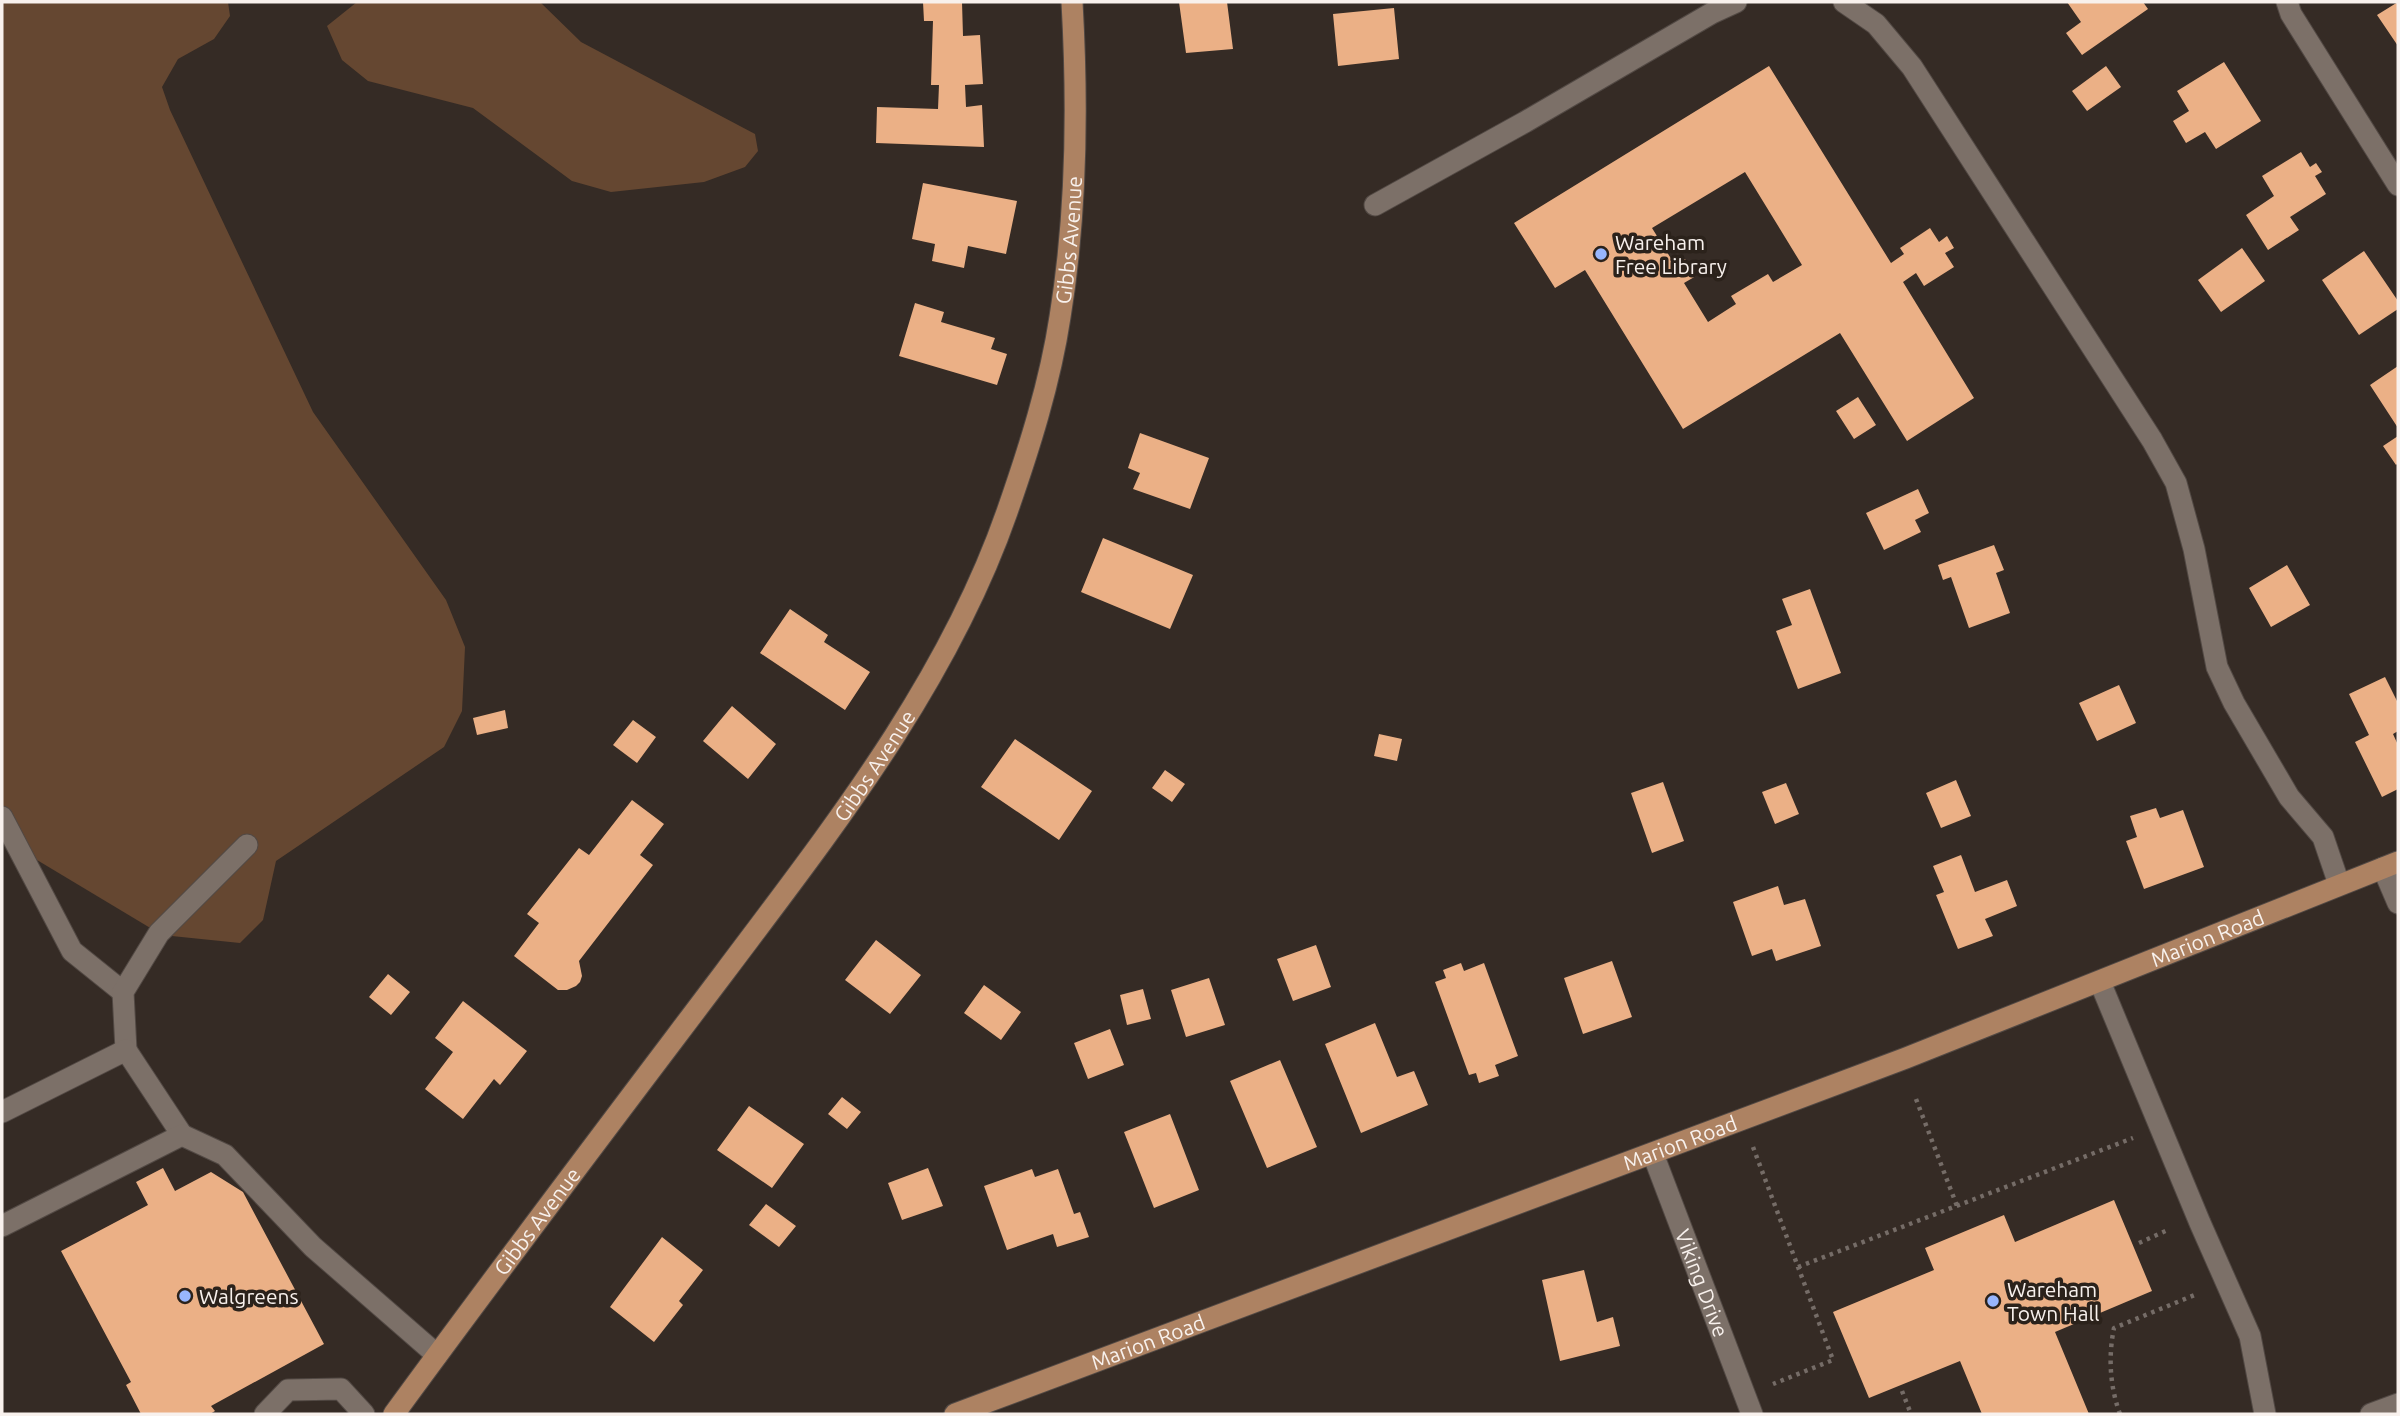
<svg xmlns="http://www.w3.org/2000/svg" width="2400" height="1416" font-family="Ubuntu,sans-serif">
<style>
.green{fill:#654731}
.building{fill:#ebb086;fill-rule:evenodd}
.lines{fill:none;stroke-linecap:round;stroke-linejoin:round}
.minor-casing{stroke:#524944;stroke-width:23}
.major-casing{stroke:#524944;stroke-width:23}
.path{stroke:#756c67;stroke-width:4.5;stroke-dasharray:3.5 5;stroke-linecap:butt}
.minor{stroke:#7c7068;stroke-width:21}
.major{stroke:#ad8262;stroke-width:21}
.poi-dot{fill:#98b6fd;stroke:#2b221b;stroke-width:2.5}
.labels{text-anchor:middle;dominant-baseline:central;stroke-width:7;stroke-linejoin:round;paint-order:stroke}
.street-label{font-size:21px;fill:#f8f1ed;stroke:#2b221b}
.poi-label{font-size:21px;fill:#f8f1ed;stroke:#2b221b;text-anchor:start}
</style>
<rect width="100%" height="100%" fill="#352b25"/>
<path class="green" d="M2,2h226l2,14 -16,23 -36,20 -16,28 8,23 143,302 133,188 19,47 -3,64 -18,36 -168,114 -13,59 -23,23 -78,-8 -135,-81 -25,-28z
M357,2h183l41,40 174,92 3,17 -13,16 -41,15 -93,10 -39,-11 -99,-73 -105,-27 -26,-21 -15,-34z"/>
<path class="building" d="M923,2h39l1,34 17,-1 3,49 -18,1 1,22 16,-2 2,42 -108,-4 1,-36 61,2 1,-24h-8l2,-64h-9z
M1179,2h48l6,47 -47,4z
M2067,2h76l5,7 -66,46 -16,-22 15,-11z
M2398,2v44l-21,-31z
M1394,8l5,51 -61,7 -5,-52z
M2224,62l37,59 -45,28 -11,-17 -19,11 -13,-22 16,-10 -12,-20z
M1769,66l122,197 13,-9 -4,-6 30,-20 9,14 8,-6 7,12 -9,5 9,14 -30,19 -8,-13 -13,9 71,116 -67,43 -67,-108 -157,96 -98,-159 -30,18 -41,-65zM1745,172l57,93 -29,17 -5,-8 -37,22 5,8 -28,18 -24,-39 12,-7 -11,-17 -10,6 -23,-37z
M2106,66l15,21 -34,24 -15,-20z
M2301,152l9,15 6,-4 6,9 -7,4 11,18 -36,23 9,13 -31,20 -22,-35 28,-19 -12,-20z
M923,183l94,18 -11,53 -38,-8 -4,22 -32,-7 3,-17 -23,-5z
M2242,248l23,33 -44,31 -23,-32z
M2364,251l34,50v8l-39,26 -37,-55z
M915,303l29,9 -3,10 54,16 -4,11 16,5 -10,31 -98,-29z
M2398,366v62l-28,-43z
M1858,397l18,28 -22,14 -18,-28z
M1140,433l69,25 -19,51 -57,-20 7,-16 -12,-5z
M2398,436v27l-2,2 -13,-19z
M1918,489l11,24 -14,7 6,12 -37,18 -18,-37z
M1103,538l90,37 -23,54 -89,-37z
M1994,545l10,25 -8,3 14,40 -41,15 -18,-51 -8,3 -5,-15z
M2287,565l23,40 -39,22 -22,-39z
M1810,589l31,84 -43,16 -22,-58 16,-6 -10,-26z
M790,609l38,26 -4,7 46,30 -25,38 -85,-57z
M2385,677l13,26v28l-5,3 5,11v44l-16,8 -27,-55 14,-7 -20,-41z
M2119,685l17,38 -39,18 -18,-38z
M732,706l44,38 -28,35 -45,-38z
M505,710l3,18 -31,7 -4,-17z
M633,720l23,17 -19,26 -24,-18z
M1379,734l23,5 -5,22 -23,-5z
M1015,739l77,52 -33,49 -78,-53z
M1165,770l20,14 -13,18 -20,-14z
M1956,780l15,36 -30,12 -15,-35z
M1663,782l21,59 -32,12 -21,-60z
M1786,783l13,31 -24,10 -13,-32z
M632,800l32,24 -24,31 13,10 -74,96 3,15 -2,6 -4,4 -9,4h-9l-44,-34 25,-33 -12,-9 52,-66 10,7z
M2156,808l4,10 23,-8 21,57 -60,22 -18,-48 11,-4 -7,-21z
M1961,855l14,37 32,-12 10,26 -32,13 8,17 -35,13 -22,-54 8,-3 -11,-26z
M1778,886l6,19 21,-6 16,47 -45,15 -4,-12 -20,7 -19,-54z
M876,940l45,35 -31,39 -45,-34z
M1316,945l15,42 -38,14 -16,-42z
M1612,961l20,56 -49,17 -19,-56z
M1461,963l3,8 20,-8 34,93 -23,9 4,11 -20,7 -3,-10 -7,2 -34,-93 11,-4 -3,-8z
M388,974l22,18 -19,23 -22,-18z
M1209,978l16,47 -39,12 -15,-47z
M984,985l37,27 -20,28 -37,-27z
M1143,989l8,30 -24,6 -7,-30z
M463,1001l64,50 -27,34 -6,-6 -31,40 -38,-30 28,-37 -18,-14z
M1375,1023l22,54 17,-6 14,34 -67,28 -36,-89z
M1110,1029l14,36 -36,14 -14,-36z
M1280,1060l37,87 -50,21 -37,-87z
M842,1097l19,15 -14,17 -19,-15z
M749,1106l55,38 -32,44 -55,-38z
M1170,1114l29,76 -45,18 -30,-76z
M163,1168l12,23 36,-19 32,20 81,152 -113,62 4,5 -5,3h-69l-15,-29 5,-3 -70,-131 87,-46 -12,-23z
M928,1168l15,38 -41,14 -14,-37z
M1032,1169l3,8 23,-8 16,45 6,-2 9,25 -32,10 -4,-13 -46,16 -23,-64z
M2114,1200l38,91 -97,41 34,82h-107l-22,-53 -91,37 -36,-86 101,-42 -9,-22 79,-33 11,27z
M766,1204l30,22 -17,21 -30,-22z
M662,1237l41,33 -24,31 4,4 -29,37 -44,-35z
M1584,1270l13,52 16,-5 7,29 -60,15 -18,-81z"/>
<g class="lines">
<g class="minor-casing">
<g id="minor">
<path d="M1844,2l32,22 36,43 240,373 24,43 18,66 23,118 17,36 55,94 34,40 16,47"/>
<path d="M2287,2l4,12 107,171"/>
<path d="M1375,205l150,-83 187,-109 24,-11"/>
<path d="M2,817l70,134 51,41"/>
<path d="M2383,868l15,35"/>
<path d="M2100,982l100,241 50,113 15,78"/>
<path d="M126,1050l-3,-58 36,-59 88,-88"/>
<path d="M2,1112l124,-62 56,85"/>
<path id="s1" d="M1653,1154l99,260"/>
<path d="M2,1226l180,-91 43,20 88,92 124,108"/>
<path d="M265,1414l23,-24 53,-1 23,25"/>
<path d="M2371,1414l27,-10"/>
</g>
</g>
<g class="major-casing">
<g id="major">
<path id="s2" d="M394,1414c108,-148 219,-294 330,-441 108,-144 223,-289 283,-461 22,-63 43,-129 53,-195 17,-104 18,-210 12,-315"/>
<path id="s3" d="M955,1414l951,-356 492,-196"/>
</g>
</g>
<path class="path" d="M1916,1099l41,107
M1753,1147l80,213 -60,24
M2139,1243l31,-14
M1798,1267l335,-129
M1902,1391l9,23
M2120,1414c-10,-27 -12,-57 -6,-86l83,-34"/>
<use href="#minor" class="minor"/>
<use href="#major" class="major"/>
</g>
<g class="poi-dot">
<circle cx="1601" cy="254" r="7"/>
<circle cx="185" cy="1296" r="7"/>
<circle cx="1993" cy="1301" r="7"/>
</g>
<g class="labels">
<g class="street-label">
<text stroke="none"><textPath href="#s2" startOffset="1374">Gibbs Avenue</textPath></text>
<text stroke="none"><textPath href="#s2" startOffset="807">Gibbs Avenue</textPath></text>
<text stroke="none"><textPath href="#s3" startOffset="1340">Marion Road</textPath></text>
<text stroke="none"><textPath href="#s3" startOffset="774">Marion Road</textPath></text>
<text stroke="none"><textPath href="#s2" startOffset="240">Gibbs Avenue</textPath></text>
<text stroke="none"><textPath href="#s1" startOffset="138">Viking Drive</textPath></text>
<text stroke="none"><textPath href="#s3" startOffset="206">Marion Road</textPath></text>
</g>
<g class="poi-label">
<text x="1615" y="242">Wareham<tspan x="1615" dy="24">Free Library</tspan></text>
<text x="2007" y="1289">Wareham<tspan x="2007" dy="24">Town Hall</tspan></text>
<text x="199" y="1296">Walgreens</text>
</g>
</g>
<rect width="2400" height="1416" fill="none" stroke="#f8f1ed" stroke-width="7"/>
</svg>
